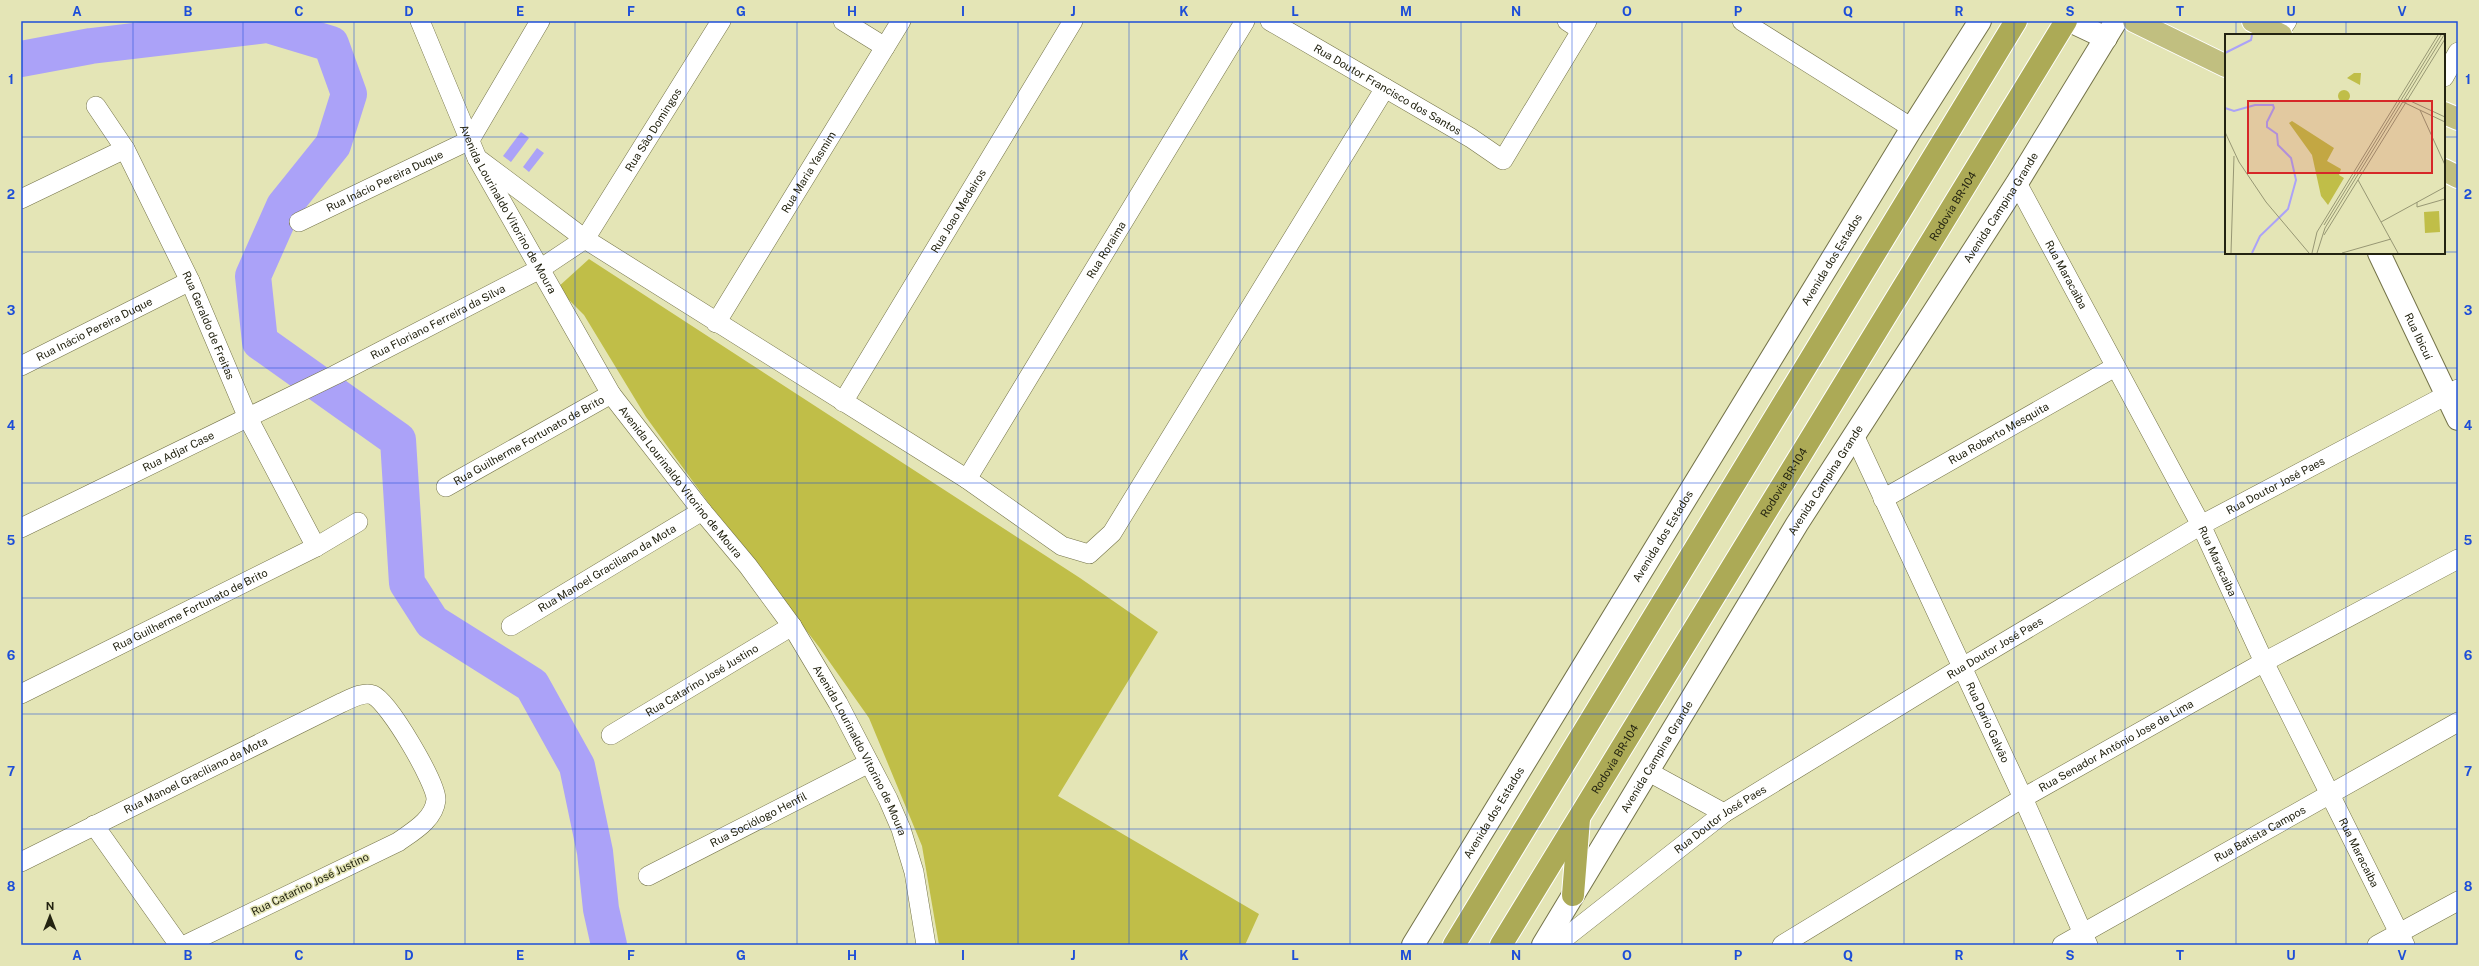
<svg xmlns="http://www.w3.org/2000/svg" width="2479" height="966" font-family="'Public Sans',sans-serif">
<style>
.green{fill:#c0be48}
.water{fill:#aba2f8}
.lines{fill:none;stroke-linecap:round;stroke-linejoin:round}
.river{stroke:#aba2f8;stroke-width:36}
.minor-casing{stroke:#747349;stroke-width:20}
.tertiary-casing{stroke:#747349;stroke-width:24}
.secondary-casing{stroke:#747349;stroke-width:24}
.primary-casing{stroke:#fff;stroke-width:24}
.trunk-casing{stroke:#fff;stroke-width:24}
.minor{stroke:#fff;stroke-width:19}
.tertiary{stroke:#fff;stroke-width:22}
.secondary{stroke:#fff;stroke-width:22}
.primary{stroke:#c1bf80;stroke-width:22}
.trunk{stroke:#acaa56;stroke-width:22}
.grid{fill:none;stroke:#1d4ed8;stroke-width:1;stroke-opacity:0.55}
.labels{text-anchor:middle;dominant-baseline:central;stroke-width:3;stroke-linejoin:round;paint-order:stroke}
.street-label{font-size:11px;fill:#232311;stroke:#e4e5b6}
.inset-river{fill:none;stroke:#aba2f8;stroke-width:2}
.inset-road{fill:none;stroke:#979774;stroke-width:1}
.view{fill:#d62828;fill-opacity:0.15;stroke:#d62828;stroke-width:2}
.inset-edge{fill:none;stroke:#232311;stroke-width:2}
.neatline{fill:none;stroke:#1d4ed8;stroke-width:1.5}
.grid-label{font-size:13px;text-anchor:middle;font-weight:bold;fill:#1d4ed8}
</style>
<rect width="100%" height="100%" fill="#e4e5b6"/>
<path class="green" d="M589,259l491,319 78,54 -100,164 201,118 -14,31h-306l-17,-99 -53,-128 -50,-71 -101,-131 -72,-99 -62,-102 -27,-27z"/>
<path class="water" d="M521,132l8,6 -18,24 -8,-6z
M537,148l7,5 -15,19 -6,-5z"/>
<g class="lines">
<path class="river" d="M21,59l70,-13 177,-21 63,19 18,50 -16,51 -49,61 -31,70 7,66 138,98 9,143 25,39 100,63 45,81 18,86 6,57 8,36"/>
<g class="minor-casing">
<g id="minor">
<path id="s1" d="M420,21l57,137 134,236 91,117 46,55 44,60 46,77 50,96 13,30 13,43 12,73"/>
<path d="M843,21l42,26"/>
<path id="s2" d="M1270,21l201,117 32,22 84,-139"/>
<path d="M1567,21l14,9"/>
<path d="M1742,21l170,107"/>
<path d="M2278,34l9,-13"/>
<path d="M2444,77l14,-25"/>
<path id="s3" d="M96,106l29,43 65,132 58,137 68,129"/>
<path d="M470,140l70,-119"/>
<path d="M477,158l108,81 382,240 95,67 27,8 23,-21 273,-445"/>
<path id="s4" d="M2017,183l184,342 63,137 141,283"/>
<path d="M21,199l104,-50"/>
<path id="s5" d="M299,222l171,-82"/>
<path id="s6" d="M716,323l185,-302"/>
<path id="s7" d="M21,366l169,-85"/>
<path id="s8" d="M843,402l230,-381"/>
<path id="s9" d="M1854,435l169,363 65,147"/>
<path id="s10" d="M967,479l278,-458"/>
<path id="s11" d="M446,487l165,-93"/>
<path id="s12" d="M1883,499l232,-132"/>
<path id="s13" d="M21,528l314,-153 205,-106 45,-30 136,-218"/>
<path id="s14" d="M511,626l191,-115"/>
<path id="s15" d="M21,694l295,-147 42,-25"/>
<path id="s16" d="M611,735l181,-109"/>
<path d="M1647,771l77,42"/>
<path d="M94,825l85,120"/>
<path id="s17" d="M21,862l320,-159c9,-4 23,-12 32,-8 16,7 64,89 63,105 -2,20 -24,32 -38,42l-213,103"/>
<path id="s18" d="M648,876l221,-113"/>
<path id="s19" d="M1556,945l168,-132 237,-145 240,-143 257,-136"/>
<path id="s20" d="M1782,945l241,-147 241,-136 194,-103"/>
<path id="s21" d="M2062,945l396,-223"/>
<path d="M2377,945l81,-44"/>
</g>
</g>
<g class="tertiary-casing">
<g id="tertiary">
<path id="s22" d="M2379,253l79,166"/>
</g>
</g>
<g class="secondary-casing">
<g id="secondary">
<path d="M2070,21l36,17"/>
<path id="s23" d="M1413,945l499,-817 68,-107"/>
<path id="s24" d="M1543,945l254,-421 220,-341 99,-162"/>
</g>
</g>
<g class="primary-casing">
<path id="primary" d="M2134,21l92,45
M2253,21l28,14
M2444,113l14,6
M2444,170l14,7"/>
</g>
<g class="trunk-casing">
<g id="trunk">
<path d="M1573,895l6,-76"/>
<path d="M1454,945l562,-924"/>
<path id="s25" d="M1501,945l565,-924"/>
</g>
</g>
<use href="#minor" class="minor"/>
<use href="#tertiary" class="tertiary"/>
<use href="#secondary" class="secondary"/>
<use href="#primary" class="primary"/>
<use href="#trunk" class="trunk"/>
</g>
<path class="grid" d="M133,21v924M243,21v924M354,21v924M465,21v924M575,21v924M686,21v924M797,21v924M907,21v924M1018,21v924M1129,21v924M1240,21v924M1350,21v924M1461,21v924M1572,21v924M1682,21v924M1793,21v924M1904,21v924M2014,21v924M2125,21v924M2236,21v14M2346,21v14M21,137h2205M2444,137h14M21,252h2205M2444,252h14M2236,253v692M2346,253v692M21,368h2437M21,483h2437M21,598h2437M21,714h2437M21,829h2437"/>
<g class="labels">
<g class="street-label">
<text stroke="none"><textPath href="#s2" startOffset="136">Rua Doutor Francisco dos Santos</textPath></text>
<text stroke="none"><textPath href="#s13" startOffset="763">Rua São Domingos</textPath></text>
<text stroke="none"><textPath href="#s6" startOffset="177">Rua Maria Yasmim</textPath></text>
<text stroke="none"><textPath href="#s5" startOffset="95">Rua Inácio Pereira Duque</textPath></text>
<text stroke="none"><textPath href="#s25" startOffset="866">Rodovia BR-104</textPath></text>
<text stroke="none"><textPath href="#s24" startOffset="868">Avenida Campina Grande</textPath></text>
<text stroke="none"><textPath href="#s1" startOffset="208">Avenida Lourinaldo Vitorino de Moura</textPath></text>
<text stroke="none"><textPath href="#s8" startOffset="223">Rua Joao Medeiros</textPath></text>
<text stroke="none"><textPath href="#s10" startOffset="268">Rua Roraima</textPath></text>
<text stroke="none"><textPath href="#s23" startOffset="803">Avenida dos Estados</textPath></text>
<text stroke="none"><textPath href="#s4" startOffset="104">Rua Maracaiba</textPath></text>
<text stroke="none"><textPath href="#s13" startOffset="465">Rua Floriano Ferreira da Silva</textPath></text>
<text stroke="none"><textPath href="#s3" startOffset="247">Rua Geraldo de Freitas</textPath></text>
<text stroke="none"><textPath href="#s7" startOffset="82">Rua Inácio Pereira Duque</textPath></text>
<text stroke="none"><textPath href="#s22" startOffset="92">Rua Ibicuí</textPath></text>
<text stroke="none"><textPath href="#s12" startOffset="133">Rua Roberto Mesquita</textPath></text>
<text stroke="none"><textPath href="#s11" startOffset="95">Rua Guilherme Fortunato de Brito</textPath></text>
<text stroke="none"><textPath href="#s13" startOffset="175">Rua Adjar Case</textPath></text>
<text stroke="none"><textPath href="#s24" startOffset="544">Avenida Campina Grande</textPath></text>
<text stroke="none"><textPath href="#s1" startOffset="532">Avenida Lourinaldo Vitorino de Moura</textPath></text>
<text stroke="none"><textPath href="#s25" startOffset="542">Rodovia BR-104</textPath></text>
<text stroke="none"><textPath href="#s19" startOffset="855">Rua Doutor José Paes</textPath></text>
<text stroke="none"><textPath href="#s23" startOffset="479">Avenida dos Estados</textPath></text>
<text stroke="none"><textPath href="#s4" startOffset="428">Rua Maracaiba</textPath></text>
<text stroke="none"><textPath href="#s14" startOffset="112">Rua Manoel Graciliano da Mota</textPath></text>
<text stroke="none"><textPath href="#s15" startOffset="189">Rua Guilherme Fortunato de Brito</textPath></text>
<text stroke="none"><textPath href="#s19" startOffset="531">Rua Doutor José Paes</textPath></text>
<text stroke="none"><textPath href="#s16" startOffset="106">Rua Catarino José Justino</textPath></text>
<text stroke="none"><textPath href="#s9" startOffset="317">Rua Dario Galvão</textPath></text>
<text stroke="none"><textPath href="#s20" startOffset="389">Rua Senador Antônio Jose de Lima</textPath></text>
<text stroke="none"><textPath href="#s1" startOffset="856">Avenida Lourinaldo Vitorino de Moura</textPath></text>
<text stroke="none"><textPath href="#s24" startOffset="220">Avenida Campina Grande</textPath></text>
<text stroke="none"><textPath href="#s25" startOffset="218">Rodovia BR-104</textPath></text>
<text stroke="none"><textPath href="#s17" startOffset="195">Rua Manoel Graciliano da Mota</textPath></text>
<text stroke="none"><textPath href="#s23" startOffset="155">Avenida dos Estados</textPath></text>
<text stroke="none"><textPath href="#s18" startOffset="124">Rua Sociólogo Henfil</textPath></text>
<text stroke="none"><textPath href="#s19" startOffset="207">Rua Doutor José Paes</textPath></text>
<text stroke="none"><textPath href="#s21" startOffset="227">Rua Batista Campos</textPath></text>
<text stroke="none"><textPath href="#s4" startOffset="752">Rua Maracaiba</textPath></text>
<text transform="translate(310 884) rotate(-26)">Rua Catarino José Justino</text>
</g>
</g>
<g transform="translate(2225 34)">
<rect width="220" height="220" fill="#e4e5b6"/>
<path d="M129,39h7l-1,12 -13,-7zM113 62a6 6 0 1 1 12 0a6 6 0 1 1-12 0ZM67,87l42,27 -7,13 14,8 -2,6 5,3 -16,27 -7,-9 -9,-41 -23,-32zM214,177l1,21 -15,1 -1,-21z" fill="#c0be48"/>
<path class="inset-river" d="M0,19l26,-13 1,-5M0,74l9,3 21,-6h18l1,3 -7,14v5l10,7 1,11 13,13 5,22 -8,29 -28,27 -8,17"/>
<path class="inset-road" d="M181,65l39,18M178,68l42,20M195,76l25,55M0,98l14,30 27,40 43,51M133,146l40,73M192,168v5l28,-8M156,188l64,-35M99,191l117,-190M99,201l121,-196M6,219l3,-97M87,219l5,-21 121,-197M92,219l8,-25 119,-193M117,219l49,-14"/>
<path class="view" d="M23,67h184v72h-184z"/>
<rect width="220" height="220" class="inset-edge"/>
</g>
<rect width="2479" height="966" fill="none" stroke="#e4e5b6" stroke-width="44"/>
<g transform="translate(50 916)" stroke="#e4e5b6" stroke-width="3" paint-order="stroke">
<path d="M0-3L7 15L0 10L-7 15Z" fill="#232311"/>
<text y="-6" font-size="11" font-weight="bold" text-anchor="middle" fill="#232311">N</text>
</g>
<rect x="22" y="22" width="2435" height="922" class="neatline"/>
<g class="grid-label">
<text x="77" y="16">A</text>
<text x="188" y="16">B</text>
<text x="299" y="16">C</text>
<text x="409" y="16">D</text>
<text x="520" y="16">E</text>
<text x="631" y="16">F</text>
<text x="741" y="16">G</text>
<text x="852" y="16">H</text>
<text x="963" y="16">I</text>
<text x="1073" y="16">J</text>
<text x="1184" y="16">K</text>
<text x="1295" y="16">L</text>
<text x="1406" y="16">M</text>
<text x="1516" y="16">N</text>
<text x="1627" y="16">O</text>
<text x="1738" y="16">P</text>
<text x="1848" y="16">Q</text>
<text x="1959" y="16">R</text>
<text x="2070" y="16">S</text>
<text x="2180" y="16">T</text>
<text x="2291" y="16">U</text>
<text x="2402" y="16">V</text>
<text x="11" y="84">1</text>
<text x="2468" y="84">1</text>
<text x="11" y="199">2</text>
<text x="2468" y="199">2</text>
<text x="11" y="315">3</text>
<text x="2468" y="315">3</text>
<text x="11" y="430">4</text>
<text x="2468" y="430">4</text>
<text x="11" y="545">5</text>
<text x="2468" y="545">5</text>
<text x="11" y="660">6</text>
<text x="2468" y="660">6</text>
<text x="11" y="776">7</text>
<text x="2468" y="776">7</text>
<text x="11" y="891">8</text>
<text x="2468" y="891">8</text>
<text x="77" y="960">A</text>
<text x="188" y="960">B</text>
<text x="299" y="960">C</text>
<text x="409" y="960">D</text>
<text x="520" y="960">E</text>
<text x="631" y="960">F</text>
<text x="741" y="960">G</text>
<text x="852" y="960">H</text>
<text x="963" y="960">I</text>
<text x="1073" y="960">J</text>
<text x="1184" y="960">K</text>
<text x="1295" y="960">L</text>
<text x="1406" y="960">M</text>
<text x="1516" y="960">N</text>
<text x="1627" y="960">O</text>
<text x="1738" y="960">P</text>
<text x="1848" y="960">Q</text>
<text x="1959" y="960">R</text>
<text x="2070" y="960">S</text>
<text x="2180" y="960">T</text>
<text x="2291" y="960">U</text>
<text x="2402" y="960">V</text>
</g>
</svg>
